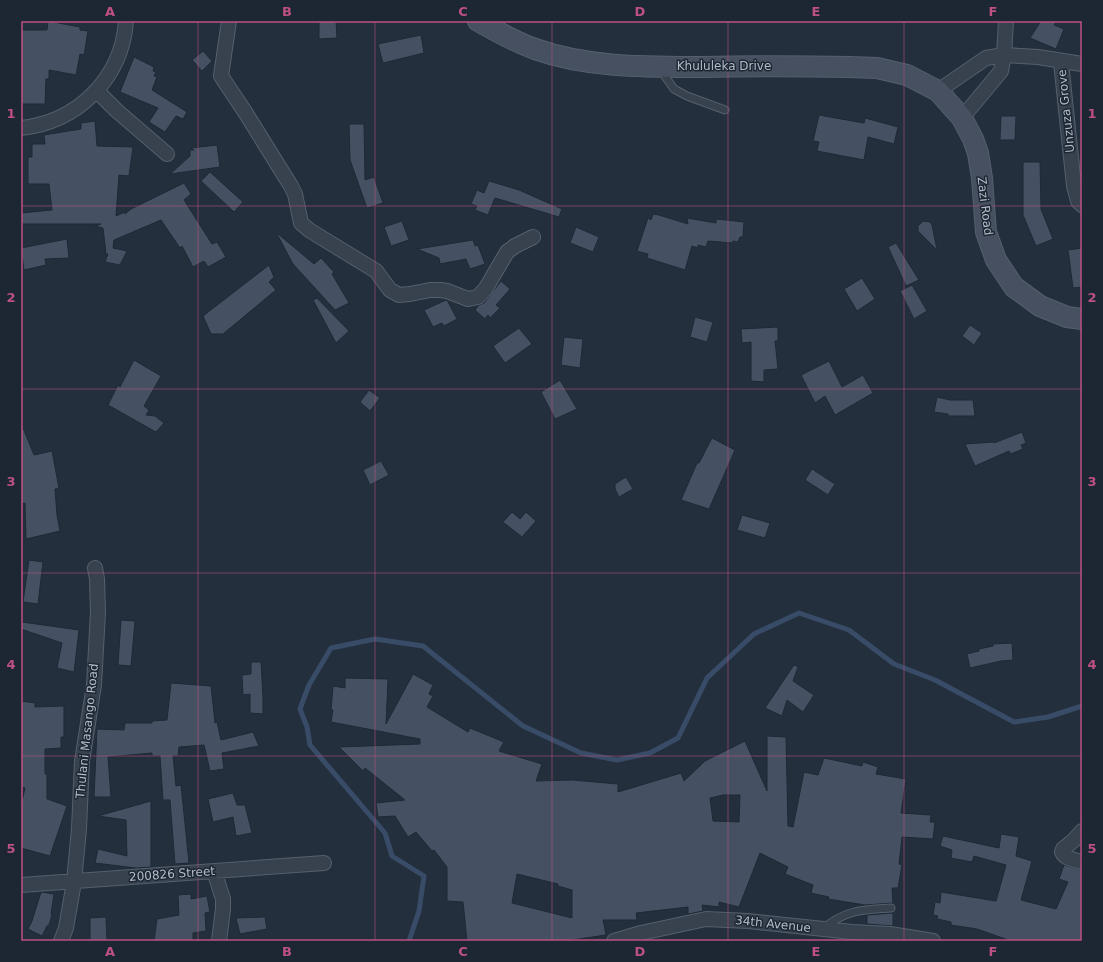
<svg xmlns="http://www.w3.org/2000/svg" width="1103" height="962" font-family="'DejaVu Sans',sans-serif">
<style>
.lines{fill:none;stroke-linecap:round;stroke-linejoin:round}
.stream{stroke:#394c67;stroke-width:5}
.building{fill:#455162;stroke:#1f2835;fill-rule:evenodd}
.lane-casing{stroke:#565f6c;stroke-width:9}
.street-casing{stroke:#565f6c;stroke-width:16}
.secondary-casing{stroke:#565f6c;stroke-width:22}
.lane{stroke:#38414e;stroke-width:7}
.street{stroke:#38414e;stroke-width:14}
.secondary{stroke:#465061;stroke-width:20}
.grid{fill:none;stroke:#bd5182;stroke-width:1;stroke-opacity:0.55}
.labels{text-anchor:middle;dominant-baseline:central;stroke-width:3;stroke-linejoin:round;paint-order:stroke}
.street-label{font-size:12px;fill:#b4bcc9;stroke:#1d2633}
.neatline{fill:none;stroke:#bd5182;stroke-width:1.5}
.grid-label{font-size:13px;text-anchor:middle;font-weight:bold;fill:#bd5182}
</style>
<rect width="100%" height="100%" fill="#242f3e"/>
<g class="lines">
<path class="stream" d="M409,941l10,-30 5,-35 -32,-20 -7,-23 -75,-88 -3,-18 -7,-18 9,-24 22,-37 44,-9 48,7 100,80 58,27 36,7 33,-7 28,-15 29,-60 47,-44 45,-21 50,17 45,34 41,16 79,42 34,-5 34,-11"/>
</g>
<path class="building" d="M48,21l32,6v3l8,1 -4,24 -4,-1 -4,21 -27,-5v9h-3l-1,25h-24v-74h26z
M319,21h17l1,17 -18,1z
M1041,21h16l-3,4 10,4 -8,20 -26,-11z
M421,35l3,18 -41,10 -5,-19z
M203,51l9,10 -10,10 -10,-11z
M134,57l20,10 -1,4 3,1 -2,4 3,1 -5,13 35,22 -4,7 -7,-3 -11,16 -16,-10 9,-14 -38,-16z
M819,115l45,8 1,-5 33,9 -4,17 -26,-7 -4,23 -47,-9 2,-9 -6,-1z
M1001,116h15l-1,24h-15z
M95,121l2,25 36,1 -4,29 -10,-1 -3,41 9,-4v2l6,-5 53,-26 7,11 -7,6 28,44 5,-2 9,15 -18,10 -4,-6 -11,6 -11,-21 -2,2 -19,-28 -47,20 -1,8 14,3 -7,14 -15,-3 3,-8h-2l-3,-26 -8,-2 6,-2h-80v-11l31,-3 -3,-26h-21v-27h4v-13h13l-1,-9 37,-6v-6z
M349,124h15l1,56 9,-3 9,26 -16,5 -17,-48z
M217,145l3,22 -50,7 20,-18v-6h4l-3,-2z
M1023,162h17l1,47 12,30 -17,7 -13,-31z
M210,172l33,30 -9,10 -33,-31z
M489,181l30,9 43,19 -3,8 -64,-19 -7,17 -13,-5 2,-4 -6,-2 6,-14 7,3z
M653,214l6,1 29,9 -1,-6 29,5v-4l28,3 -1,15h-3l-2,5 -5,-1v2l-25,-2 -2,6 -8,-2v3l-6,-2 -7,24 -38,-12 1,-4 -11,-3 11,-33 3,2z
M402,221l7,19 -18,6 -7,-19z
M923,221l7,1 2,3 5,25 -19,-19v-5z
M576,227l23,10 -6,15 -23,-9z
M277,233l37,31 7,-6 13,14 -2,2 17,29 -14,7 -42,-46 -16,-30z
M67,239l2,19 -24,1 1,6 -22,5 -3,-22z
M473,240l2,6 3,-1 7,19 -15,5 -4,-10 -26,5 -1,-6 -22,-9z
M896,243l23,37 -13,6 -18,-39z
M1082,248v39l-9,1 -5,-38z
M269,265l5,12 -5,5 7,8 -53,44h-12l-8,-18z
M862,278l13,21 -18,12 -13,-22z
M501,281l9,8 -14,16 4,3 -10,10 -2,-3 -3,4 -10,-9 4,-5 5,-2z
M912,285l15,26 -13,8 -14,-28z
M317,298l32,33 -13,12 -23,-43z
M446,300h1l10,19 -13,7 -2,-3 -9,4 -9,-17z
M695,317l18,5 -6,20 -17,-5z
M970,325l12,8 -8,12 -12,-9z
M778,327v14h-3l3,28 -14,1v12l-13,-1v-39l-9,1 -1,-14z
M519,328l13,16 -27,19 -12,-17z
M564,337l19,2 -3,29 -19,-3z
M134,360l27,16 -17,30 5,4 -3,5 9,1 9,7 -8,9 -48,-27 10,-20 2,2z
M829,361l13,26 21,-12 10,18 -38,22 -10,-19 -10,7 -14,-28z
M560,380l17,29 -22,10 -14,-27z
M369,390l11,8 -10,13 -10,-9z
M937,397l13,3h23l2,16h-27v-2l-14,-2z
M21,423l13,32 18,-4 7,37 -4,1 2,26 3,16 -34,8 -1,-36 -4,1z
M1022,432l4,11 -5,2 2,4 -12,5 -2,-3 -34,15 -10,-22 29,-2v1z
M712,438l23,12 -26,59 -28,-9 16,-37h2z
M381,461l8,14 -19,10 -7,-15z
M812,469l23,15 -7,11 -23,-15z
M626,477l7,12 -14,8 -4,-8v-5z
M512,512l8,7 6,-7 10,9 -14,16 -19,-15z
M742,515l28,8 -5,15 -28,-8z
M29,560l14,2 -5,42 -15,-2z
M121,620l14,1 -4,45 -13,-1z
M22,622l57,8 -5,42 -17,-4 5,-25 -41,-14z
M1012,643l1,17 -12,1 -31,7 -3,-14 12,-3v-2l14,-3v-2z
M251,662h10l2,35v17l-13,-1v-19l-7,1 -1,-20 9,-1z
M794,665l4,2 -5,14 21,14 -11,17 -16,-12 -5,16 -17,-8z
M413,674l20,11 -4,9 4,2 -6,11 41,25 2,-4 34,14 -5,9 43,13 -6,17 36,-1 46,4v8l63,-19 3,8 21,-20 40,-20 22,50v-55l19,1 2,89 5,1 11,-55 14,3 6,-17 38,8 1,-4 15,5 -2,7 30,5 -5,34 30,2 -1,7h5l-2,17 -31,-2 -3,27 3,1 -4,23h-6l1,15 -28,2 -37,-6 1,-2 -18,-4 2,-8 -28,-11 3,-7 -28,-14 -21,54 -20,-5v5l-17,-2 1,6 -15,3v-7l-52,6 1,7h-34l3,15 -41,6h-98l-4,-39 -16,-1v-34l-13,-17 -2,1 -16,-19 -8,5 -13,-21 -17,1 -2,-14 29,-3 -40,-32 -2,3 -24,-24 81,-3v-5l-89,-17 2,-12h-2l2,-24 12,2v-10l43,1 -2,45zM723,795h17l-1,27 -26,-1 -3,-23zM517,874l41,10v2l14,4v28l-60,-15z
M171,683l40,3 4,37 2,-1 4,18 32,-8 6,14 -37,7 2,16 -14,2 -6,-26 -25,2 -1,9h-5l3,30 5,-1 8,78 -14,1 -5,-64h-7l-3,-44h-8v-3l-44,4 3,40h-17l3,-68 27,1 1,-7h27v-2l15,-1z
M21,701l14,2v4l29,-1v31h-3v11l-16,1v25h2v25l20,7 -17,50 -29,-8v-43l4,-17 -4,-1z
M233,793l4,12h8l7,28 -16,3 -3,-19 -20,5 -5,-23z
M151,801v66l-15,1 -41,-5 3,-14 29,7 -1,-36 -28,-4z
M1001,834l18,3 -3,19 16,5 -11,39 35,9 12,-27 -9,-3 5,-14 18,5v71h-71l-34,-12 -26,-4v-3l-14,-3 1,-3 -5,-1 2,-13 5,1 1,-11 55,9 10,-36 -32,-9 -2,6 -21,-4 1,-8 -12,-4 3,-10 56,12z
M41,892l13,2 -3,20 1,1 -3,10 -2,1 -5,10 -14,-7 4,-8z
M191,894v5l16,-3 3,16 -5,1 1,18 -13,2v8h-39l3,-22 22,-4 -1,-20z
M893,913v13l-26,-2v-9z
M106,917l1,24h-17v-23z
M265,917l2,12 -27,5 -4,-16z"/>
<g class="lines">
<g class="lane-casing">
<path id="lane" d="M660,69l14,20 13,7 38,14
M824,928c23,-19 40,-18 67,-20"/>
</g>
<g class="street-casing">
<path id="street" d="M229,21l-8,55 24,36 46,74 4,8 6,29 8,7 67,41 14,19 9,5 11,-1 20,-4h11l6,1 21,8 10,-2 8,-9 21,-36 8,-6 18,-9
M1061,62l13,124 4,15 4,4
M97,91l20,20 50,43
M938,91l48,-33 18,-3 34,2 44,7
M962,118l39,-47 3,-16 2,-34
M21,128c57,-6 101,-50 105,-107
M1082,831l-9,10 -10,8 -1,3c3,7 13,8 20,10
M214,871l9,28v10l-4,32
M21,885l303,-22
M61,941l5,-13 8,-46 5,-53 3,-68 12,-76 4,-73 -1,-33 -2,-11
M614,941l27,-8 65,-14 42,2 104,11 38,2 43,7"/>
</g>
<g class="secondary-casing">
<path id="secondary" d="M478,21c18,10 37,21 57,28 54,19 111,18 168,18 48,-1 97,-1 146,0l28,1 30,7 31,16 24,27 11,21 5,14 4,25 4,54 10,28 18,27 26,19 27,11 15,2"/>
</g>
<use href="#lane" class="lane"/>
<use href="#street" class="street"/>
<use href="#secondary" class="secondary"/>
</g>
<path class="grid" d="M198,21v920M375,21v920M552,21v920M728,21v920M904,21v920M21,206h1061M21,389h1061M21,573h1061M21,756h1061"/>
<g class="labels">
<g class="street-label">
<text x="724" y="66">Khululeka Drive</text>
<text transform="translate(1066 111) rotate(-96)">Unzuza Grove</text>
<text transform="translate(985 206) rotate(83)">Zazi Road</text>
<text transform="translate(87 731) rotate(-84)">Thulani Masango Road</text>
<text transform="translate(172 874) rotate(-4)">200826 Street</text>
<text transform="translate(773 924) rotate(6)">34th Avenue</text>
</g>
</g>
<rect width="1103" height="962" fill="none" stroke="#1d2633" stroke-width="44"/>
<rect x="22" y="22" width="1059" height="918" class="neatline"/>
<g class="grid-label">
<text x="110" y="16">A</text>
<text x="287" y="16">B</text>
<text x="463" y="16">C</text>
<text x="640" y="16">D</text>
<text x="816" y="16">E</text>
<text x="993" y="16">F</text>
<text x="11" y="118">1</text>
<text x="1092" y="118">1</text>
<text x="11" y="302">2</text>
<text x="1092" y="302">2</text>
<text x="11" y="486">3</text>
<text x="1092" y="486">3</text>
<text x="11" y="669">4</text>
<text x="1092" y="669">4</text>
<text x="11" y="853">5</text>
<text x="1092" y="853">5</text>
<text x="110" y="956">A</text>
<text x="287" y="956">B</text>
<text x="463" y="956">C</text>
<text x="640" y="956">D</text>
<text x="816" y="956">E</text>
<text x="993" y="956">F</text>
</g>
</svg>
